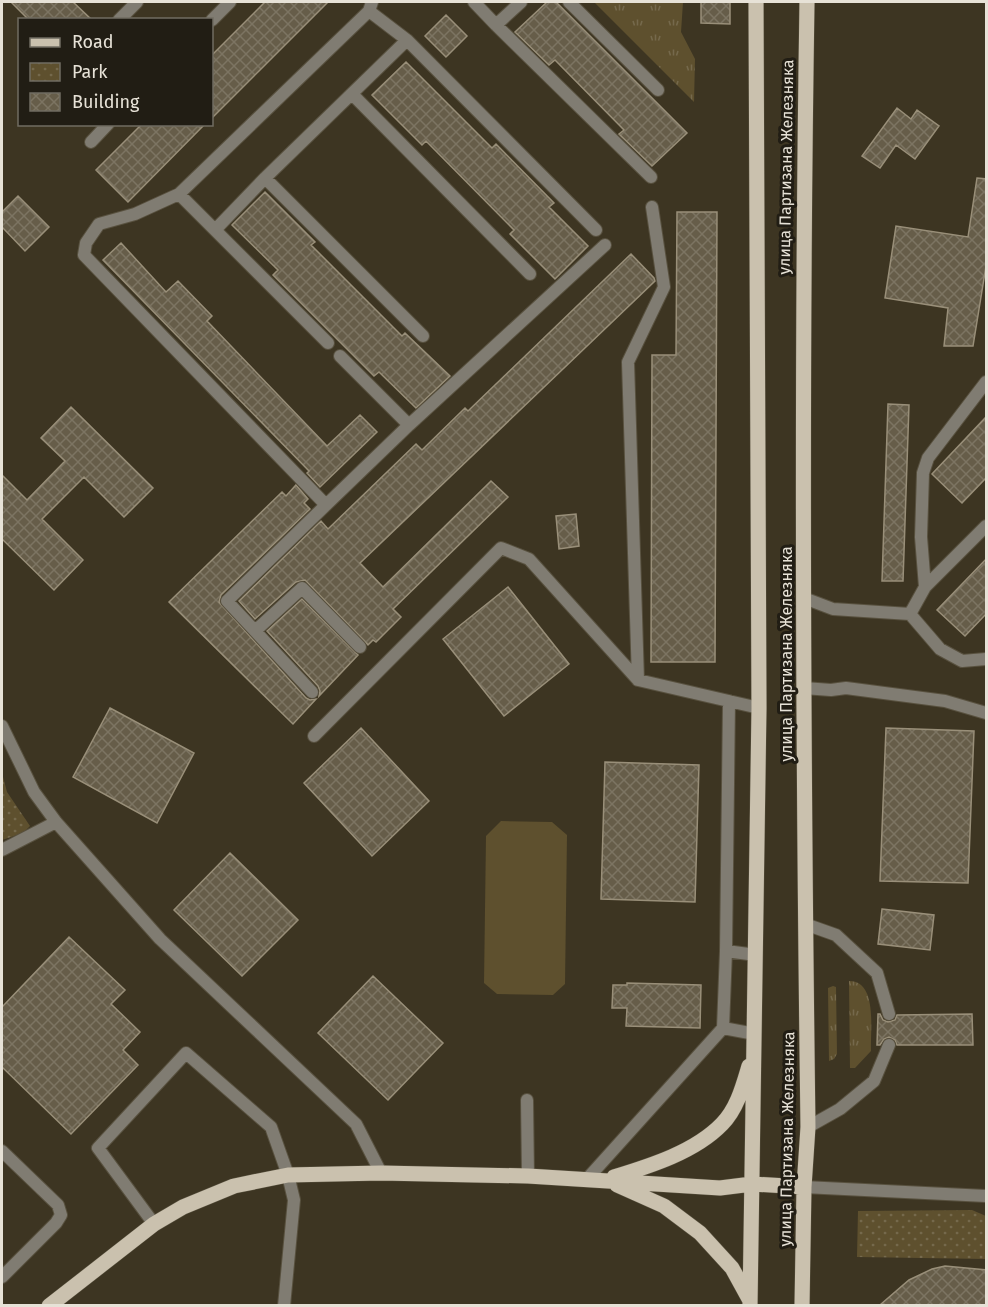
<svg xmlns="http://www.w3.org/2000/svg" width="988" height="1307" font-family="'Fira Sans',sans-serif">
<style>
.grass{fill:url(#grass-tufts)}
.park{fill:url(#park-dots)}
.pitch{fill:#5e502e}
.building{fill:url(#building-cross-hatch);stroke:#998f79;stroke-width:1.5}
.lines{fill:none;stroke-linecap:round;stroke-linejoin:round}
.service-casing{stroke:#58513f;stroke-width:14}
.primary-casing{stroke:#58513f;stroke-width:16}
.service{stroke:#807c72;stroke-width:12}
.primary{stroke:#cac1ae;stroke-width:15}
.labels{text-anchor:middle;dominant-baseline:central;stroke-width:6;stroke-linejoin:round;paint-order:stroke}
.street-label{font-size:16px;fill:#e7e2d7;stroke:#211d14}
</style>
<defs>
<pattern id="grass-tufts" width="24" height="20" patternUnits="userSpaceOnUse" patternTransform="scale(1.5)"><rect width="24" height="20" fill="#5e502e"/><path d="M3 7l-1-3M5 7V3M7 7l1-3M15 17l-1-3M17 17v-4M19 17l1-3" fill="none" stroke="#75694c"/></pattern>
<pattern id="park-dots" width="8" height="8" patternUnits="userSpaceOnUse" patternTransform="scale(1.5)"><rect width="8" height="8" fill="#5e502e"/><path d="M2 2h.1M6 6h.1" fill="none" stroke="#75694c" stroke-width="1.8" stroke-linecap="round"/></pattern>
<pattern id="building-cross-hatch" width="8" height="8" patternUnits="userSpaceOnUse" patternTransform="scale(1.5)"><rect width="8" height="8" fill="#665d49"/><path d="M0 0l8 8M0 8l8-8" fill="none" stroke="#7c7462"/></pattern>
</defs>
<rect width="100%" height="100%" fill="#3d3522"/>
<path class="grass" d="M594,2h89l-2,30 14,27 -1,43z
M849,981c29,0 21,49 22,70l-16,17h-5z
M833,986l3,1 1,67 -3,5 -5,2 -1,-73z"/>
<path class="park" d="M2,773l5,19 23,34 -7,7 -21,7z
M972,1210l14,6v43l-129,-2 1,-46z"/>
<path class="pitch" d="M501,821l51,1 15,13 -2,149 -12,11 -56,-1 -13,-11 2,-147z"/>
<path class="building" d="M11,2h62l19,18h-63z
M265,2h63l-116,116v-63z
M547,2h9l131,131 -35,33 -33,-32 5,-4 -69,-70 -6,5 -34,-33z
M701,2h29v22l-29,-1z
M446,15l21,21 -21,21 -21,-21z
M406,62l86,86 4,-4 58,59 -5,4 39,39 -33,33 -45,-45 4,-4 -88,-89 -4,4 -50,-50z
M897,108l14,11 6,-9 22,16 -24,33 -19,-14 -16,23 -18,-12z
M142,124h63l-77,78 -32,-32z
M977,178l10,1v81l-14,86h-29l4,-38 -63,-10 11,-72 72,11z
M265,192l50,50 -4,3 91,91 3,-3 45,43 -34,32 -37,-36 -5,4 -101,-101 5,-5 -46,-45z
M18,196l31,31 -24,24 -23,-24v-15z
M677,212h40l-2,450h-64l1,-307h24z
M121,243l45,49 12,-11 34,35 -5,5 120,125 33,-31 17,17 -57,55 -13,-14 2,-2 -206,-211z
M631,254l23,24 1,3 -295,282 23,24 108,-106 17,16 -115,112 8,8 -25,25 -3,-2 -5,5 -63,-65 -9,2 -41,37 -16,-18 82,-80 7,8 88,-85 6,6 43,-42 3,3z
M888,404l21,1 -6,176h-21z
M71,407l82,81 -29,29 -40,-40 -42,42 41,41 -29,30 -52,-51v-64l25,25 38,-39 -24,-23z
M987,416v61l-25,26 -30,-29z
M296,485l12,14 -4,4 6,6 -89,86 -2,7 87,96 4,2 6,-1 -23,25 -124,-122 113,-110 4,4z
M576,514l3,32 -20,3 -3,-33z
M987,558v55l-22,23 -28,-26z
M508,587l61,77 -65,52 -61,-77z
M302,599l56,56 -39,41 1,-5 -2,-5 -51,-55z
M110,708l84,45 -37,70 -84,-46z
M361,728l68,73 -57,55 -68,-73z
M886,728l88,3 -6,152 -88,-2z
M605,762l94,3 -4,137 -94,-3z
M230,853l68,67 -56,56 -68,-66z
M882,909l52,6 -4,35 -52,-6z
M69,937l56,53 -14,14 29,28 -17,18 15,15 -67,69 -69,-67v-60z
M373,976l70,67 -55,57 -70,-67z
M627,983l74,2 -1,43 -74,-2 1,-18h-15l1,-23h14z
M878,1014h2l3,6 5,2 7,-2 2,-5 75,-1 1,31h-76l-2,-5 -6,-3 -5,2 -4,6h-3z
M945,1266l42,4v35h-107l29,-25 23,-11z"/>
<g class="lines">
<g class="service-casing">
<path id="service" d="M372,2l-3,9 -190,183 -44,20 -36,10 -13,19 -2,12 242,250 83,-80 196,-180
M474,2l22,23 25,-23
M569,2l89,88
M369,11l38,29 189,190
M119,20l18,-18
M212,20l18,-18
M496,25l155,152
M352,94l178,180
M91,142l17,-18
M265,178l158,158
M179,194l149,149
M652,207l12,80 -36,75 10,318 121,28
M215,230l50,-52 142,-138
M340,356l69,69
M925,587l61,-61
M804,598l29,11 77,5 15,-27 -4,-50 2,-64 5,-15 58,-76
M910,614l30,35 22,12 24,-2
M255,631l47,-43 58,59
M804,688l27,2 15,-2 99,13 41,12
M312,692l-85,-91 99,-96
M2,726l32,66 22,30 104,117 196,185 25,49
M314,736l187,-188 28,11 109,121
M2,850l54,-28
M805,924l31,11 41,38 12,41
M726,951l30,4
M723,1028l32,6
M527,1100l1,76
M808,1127l32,-18 34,-28 15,-36
M2,1151l56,54 3,10 -5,8 -54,54
M587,1179l136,-151 3,-77 3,-250
M804,1187l182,9
M154,1224l-56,-76 88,-95 85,74 17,48 6,25 -10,106"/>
</g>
<g class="primary-casing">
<path id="primary" d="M614,1177c36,-11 81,-25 108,-53 15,-15 21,-38 27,-58
M617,1185l47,21 36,27 32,35 17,31
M49,1306l105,-82 29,-17 51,-21 54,-11 93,-2 147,3 192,12 32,-4 52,3
M750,1306l9,-598 -3,-706
M802,1306l2,-119 4,-60c-5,-375 -7,-750 -1,-1125"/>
</g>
<use href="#service" class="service"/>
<use href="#primary" class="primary"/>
</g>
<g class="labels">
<g class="street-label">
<text transform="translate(786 167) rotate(-89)">улица Партизана Железняка</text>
<text transform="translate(786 654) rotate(-90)">улица Партизана Железняка</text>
<text transform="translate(787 1139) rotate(-89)">улица Партизана Железняка</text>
</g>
</g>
<rect width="988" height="1307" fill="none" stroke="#e7e2d7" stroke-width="6"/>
<rect x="18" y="18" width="195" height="108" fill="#211d14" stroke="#706c62" stroke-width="1.5"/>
<rect x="30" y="38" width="30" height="9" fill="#cac1ae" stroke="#706c62" stroke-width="1.5"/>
<text x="72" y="48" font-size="18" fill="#e7e2d7">Road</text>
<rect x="30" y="63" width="30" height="18" fill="url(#park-dots)" stroke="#706c62" stroke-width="1.5"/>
<text x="72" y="78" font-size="18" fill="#e7e2d7">Park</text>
<rect x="30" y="93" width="30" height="18" fill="url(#building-cross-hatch)" stroke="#706c62" stroke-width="1.5"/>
<text x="72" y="108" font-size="18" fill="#e7e2d7">Building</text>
</svg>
